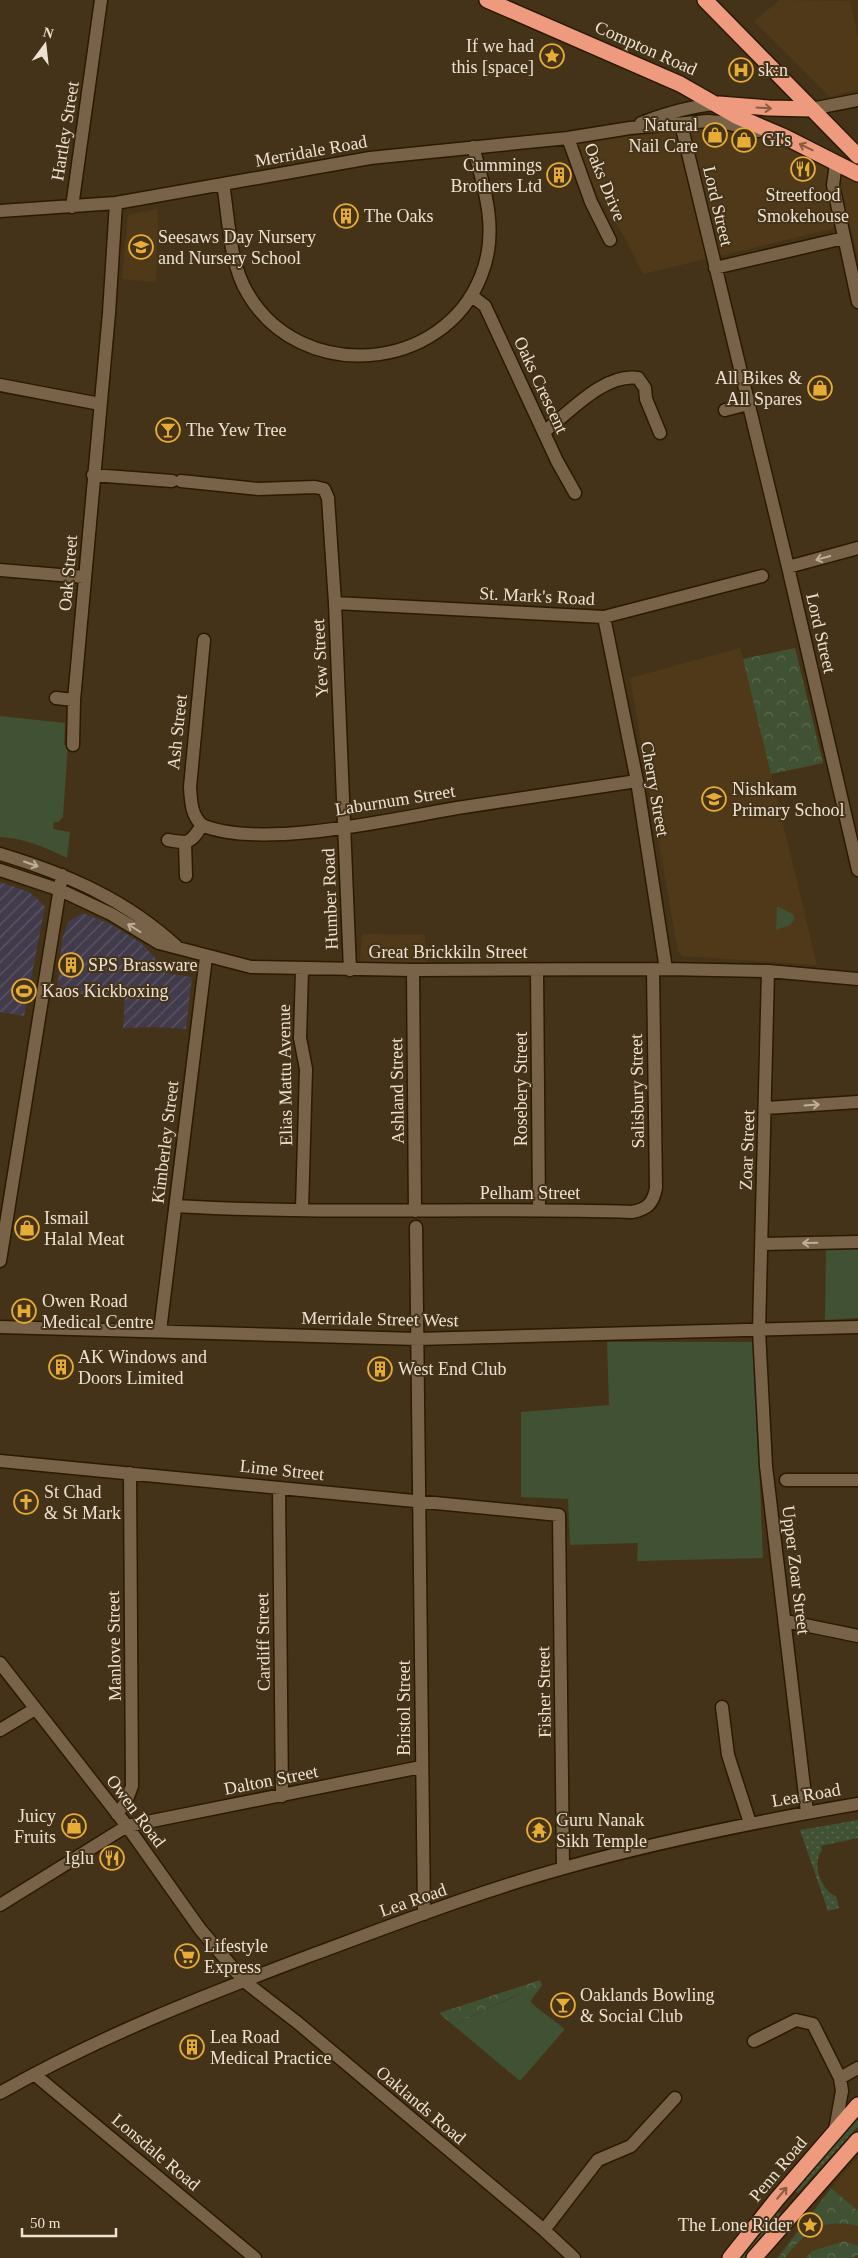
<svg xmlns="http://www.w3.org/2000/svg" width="858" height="2258" font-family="'Times New Roman',serif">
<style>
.built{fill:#503918}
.industrial{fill:url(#industrial-furrows)}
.grass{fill:url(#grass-dots)}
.forest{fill:url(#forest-crowns)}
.green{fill:#405134}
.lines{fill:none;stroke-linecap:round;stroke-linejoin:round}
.minor-casing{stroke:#2b1a01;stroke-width:15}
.highway-casing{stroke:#2b1a01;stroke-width:18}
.minor{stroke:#786349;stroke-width:12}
.highway{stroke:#ed9a7e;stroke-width:15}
.oneway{stroke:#885c41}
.oneway2{stroke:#beaf9b}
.labels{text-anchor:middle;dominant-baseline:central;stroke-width:4;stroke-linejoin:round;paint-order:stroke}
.poi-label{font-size:18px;fill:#ede1d2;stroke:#453319;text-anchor:start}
.street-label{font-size:18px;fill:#ede1d2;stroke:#453319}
</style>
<defs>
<pattern id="industrial-furrows" width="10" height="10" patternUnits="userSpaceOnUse" patternTransform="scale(1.25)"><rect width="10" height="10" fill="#413b4c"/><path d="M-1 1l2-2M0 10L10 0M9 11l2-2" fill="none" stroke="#5d5765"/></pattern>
<pattern id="grass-dots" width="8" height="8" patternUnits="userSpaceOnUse" patternTransform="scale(1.25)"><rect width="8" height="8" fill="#405134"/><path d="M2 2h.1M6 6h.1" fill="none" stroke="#5c6a50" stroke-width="1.8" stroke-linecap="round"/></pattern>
<pattern id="forest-crowns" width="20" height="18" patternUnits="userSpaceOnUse" patternTransform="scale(1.25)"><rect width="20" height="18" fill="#405134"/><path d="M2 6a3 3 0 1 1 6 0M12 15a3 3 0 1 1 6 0" fill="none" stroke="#5c6a50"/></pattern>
</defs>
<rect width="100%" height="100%" fill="#453319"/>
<path class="built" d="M780,0l70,1 8,35v53l-28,8 -76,-76z
M693,127l47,5 52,19 66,31v74l-11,-43 -15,16 -189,45 -18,-36 -36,-58 -13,-36z
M158,209l-2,73 -34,-3 6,-64z
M740,648l3,11 52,-11 28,115 -52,11 46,191 -134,-9 -5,-4 -48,-274z
M362,934l63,1 1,28 -66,-1z
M858,2157v101h-82l55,-70z"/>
<path class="industrial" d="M0,882l29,10 16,14 -21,110 -24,-4z
M83,913l29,12 29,18 29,31 22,3 -6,52 -33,-2 -30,1 2,-32 -18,-2 -1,4 -49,-8 5,-51 6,-17z"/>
<path class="grass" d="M858,1820v18l-37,8 1,4c-11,13 -1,41 14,46l3,12 -11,3 -28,-81z
M858,2119v7l-60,67 -5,-3z
M776,2210l6,5 -38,43h-6z"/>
<path class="forest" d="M795,648l28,115 -52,11 -28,-115z
M540,1980l2,5 -12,17 -9,-9 -68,32 -14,-12z
M831,2188l27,23v15c-37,-8 -51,4 -73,32h-7z
M845,2241l13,5v9l-6,3h-46l6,-7z"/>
<path class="green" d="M0,716l65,7 -1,22h4l-5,71 -4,6h-5l-1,7 17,3 -3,26c-20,-10 -43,-20 -67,-21z
M777,906l16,8 2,5 -5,6 -14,5z
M858,1249v69l-33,2 1,-70z
M607,1342h147l9,216 -126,3 1,-18 -68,2 -2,-46 -47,-2v-85l88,-7z
M522,1993l14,14 29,22 -45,52 -67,-56z"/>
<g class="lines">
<g class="minor-casing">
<path id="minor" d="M811,109l47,-9
M641,123c26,-10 49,-17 76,-19
M681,124l107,443 70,303
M568,138l23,64 19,38
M836,163l-3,22 25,117
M223,184c6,35 6,79 25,110 53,90 195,79 233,-18 18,-43 4,-87 -8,-129
M72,207l29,-207
M0,211l116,-8 254,-45 198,-20 62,-10 78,-7 13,1 37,9
M715,268l129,-30
M472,296l13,10 72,155 18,32
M0,385l100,19
M725,410l23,-6
M544,432c26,-20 60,-59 94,-54l7,10 1,11 14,34
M93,475l79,6
M181,481l77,8 57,-2 9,2 4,9 7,105 15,367
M788,567l70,-19
M0,570l84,7
M335,603l269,14 158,-41
M604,617l33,164 29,188
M56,698l18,2
M73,745l1,-45 35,-387 7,-110
M202,825c-11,-10 -11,-24 -12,-38l14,-147
M168,840c21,4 23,3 34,-15 58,25 191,-6 255,-17 60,-9 120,-18 180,-27
M185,843l1,33
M0,854c66,20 125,45 176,92
M0,870l60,20 51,24 48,29 92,24 162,3 253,-1 102,2 90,8
M302,970l-2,68 6,31 -4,140
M413,970l2,241
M537,970l2,239
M768,971l-9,360 7,135 41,346
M766,1108l92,-6
M176,1206c152,9 304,1 456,6 15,-3 21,-8 24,-24l-3,-219
M416,1227l8,687
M762,1244l96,-2
M0,1261l62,-386
M0,1327l417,12 441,-12
M160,1331l46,-374
M0,1461l559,54 4,353
M786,1480h72
M279,1488l3,308
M785,1621l73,15
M0,1663l127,163 73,103 44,52 54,42 246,207 30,28
M722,1707l6,48 22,68
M0,1730l35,-21
M117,1814l9,-12 6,-16 -2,-313
M0,1905l127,-79 294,-59
M754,2041l42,-21 17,4 27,54 2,13 -7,39
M34,2074l221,184
M840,2078l18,-10
M0,2093c98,-56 203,-97 309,-137 84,-31 168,-64 255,-88 96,-27 195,-47 294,-64
M544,2230l54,-70 33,-14 44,-48"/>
</g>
<g class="highway-casing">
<path id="highway" d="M487,0l193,84 56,32 49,21 73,37
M705,0l153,156
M719,104l50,4 42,1
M730,2258l47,-59 81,-94
M754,2258l104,-118"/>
</g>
<use href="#minor" class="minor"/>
<use href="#highway" class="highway"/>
</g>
<defs><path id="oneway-shaft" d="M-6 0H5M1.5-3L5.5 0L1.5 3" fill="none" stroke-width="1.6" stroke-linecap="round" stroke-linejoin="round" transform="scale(1.25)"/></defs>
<g class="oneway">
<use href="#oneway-shaft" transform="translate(764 108) rotate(4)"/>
<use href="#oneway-shaft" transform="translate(806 147) rotate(-154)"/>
<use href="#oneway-shaft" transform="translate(782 2193) rotate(-50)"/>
</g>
<g class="oneway2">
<use href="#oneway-shaft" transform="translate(823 558) rotate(165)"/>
<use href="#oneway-shaft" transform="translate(31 864) rotate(19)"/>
<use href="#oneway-shaft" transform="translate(134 928) rotate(-148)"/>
<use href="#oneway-shaft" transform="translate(812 1105) rotate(-4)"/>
<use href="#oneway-shaft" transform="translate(810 1243) rotate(179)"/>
</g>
<defs>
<g id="sight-ring" transform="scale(1.25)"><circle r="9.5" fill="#453319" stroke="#e6ac36" stroke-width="1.5"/><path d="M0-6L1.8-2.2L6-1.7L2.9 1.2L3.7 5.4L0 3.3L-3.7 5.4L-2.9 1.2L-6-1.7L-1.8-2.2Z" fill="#e6ac36"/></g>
<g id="hospital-ring" transform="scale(1.25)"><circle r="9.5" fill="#453319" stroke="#e6ac36" stroke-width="1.5"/><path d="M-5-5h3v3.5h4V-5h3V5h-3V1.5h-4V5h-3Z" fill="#e6ac36"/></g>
<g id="shop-ring" transform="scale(1.25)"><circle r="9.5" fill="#453319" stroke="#e6ac36" stroke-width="1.5"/><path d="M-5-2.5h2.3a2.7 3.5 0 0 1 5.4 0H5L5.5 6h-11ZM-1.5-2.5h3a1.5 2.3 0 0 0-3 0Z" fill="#e6ac36"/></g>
<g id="restaurant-ring" transform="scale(1.25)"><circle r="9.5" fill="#453319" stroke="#e6ac36" stroke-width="1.5"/><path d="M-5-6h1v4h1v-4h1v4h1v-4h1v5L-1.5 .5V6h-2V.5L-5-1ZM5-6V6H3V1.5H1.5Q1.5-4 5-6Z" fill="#e6ac36"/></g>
<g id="building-ring" transform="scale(1.25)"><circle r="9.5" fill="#453319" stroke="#e6ac36" stroke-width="1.5"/><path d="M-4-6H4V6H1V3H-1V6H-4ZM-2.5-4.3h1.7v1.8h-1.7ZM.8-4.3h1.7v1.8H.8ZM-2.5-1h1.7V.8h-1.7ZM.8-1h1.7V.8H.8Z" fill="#e6ac36"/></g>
<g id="school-ring" transform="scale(1.25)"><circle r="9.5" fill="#453319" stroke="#e6ac36" stroke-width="1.5"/><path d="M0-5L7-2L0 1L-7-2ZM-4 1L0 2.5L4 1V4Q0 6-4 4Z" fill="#e6ac36"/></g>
<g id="bar-ring" transform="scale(1.25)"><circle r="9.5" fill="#453319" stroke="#e6ac36" stroke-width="1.5"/><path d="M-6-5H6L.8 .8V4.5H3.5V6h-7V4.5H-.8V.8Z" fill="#e6ac36"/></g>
<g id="stadium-ring" transform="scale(1.25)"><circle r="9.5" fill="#453319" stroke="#e6ac36" stroke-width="1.5"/><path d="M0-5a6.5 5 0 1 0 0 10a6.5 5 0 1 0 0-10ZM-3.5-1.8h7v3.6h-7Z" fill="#e6ac36"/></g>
<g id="church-ring" transform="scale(1.25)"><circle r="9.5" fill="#453319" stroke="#e6ac36" stroke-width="1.5"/><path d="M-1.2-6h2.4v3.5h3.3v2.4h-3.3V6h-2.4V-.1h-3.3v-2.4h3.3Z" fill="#e6ac36"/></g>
<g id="temple-ring" transform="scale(1.25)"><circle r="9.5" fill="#453319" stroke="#e6ac36" stroke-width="1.5"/><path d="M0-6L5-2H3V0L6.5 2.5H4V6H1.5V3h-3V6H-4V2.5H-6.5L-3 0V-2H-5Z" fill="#e6ac36"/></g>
<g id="supermarket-ring" transform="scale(1.25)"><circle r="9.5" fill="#453319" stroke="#e6ac36" stroke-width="1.5"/><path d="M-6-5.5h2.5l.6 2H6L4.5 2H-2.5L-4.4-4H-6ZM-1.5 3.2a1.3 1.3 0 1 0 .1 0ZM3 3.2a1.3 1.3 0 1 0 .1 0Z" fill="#e6ac36"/></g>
</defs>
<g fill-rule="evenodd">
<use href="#sight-ring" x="552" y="56"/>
<use href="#hospital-ring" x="741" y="70"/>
<use href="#shop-ring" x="715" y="135"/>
<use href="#shop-ring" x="744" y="140"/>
<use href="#restaurant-ring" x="803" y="169"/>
<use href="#building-ring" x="559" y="175"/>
<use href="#building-ring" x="346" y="216"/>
<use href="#school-ring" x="141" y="247"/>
<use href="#shop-ring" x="820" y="388"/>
<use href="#bar-ring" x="168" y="430"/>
<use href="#school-ring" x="714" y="799"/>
<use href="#building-ring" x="71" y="965"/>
<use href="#stadium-ring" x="24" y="991"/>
<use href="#shop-ring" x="27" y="1228"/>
<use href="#hospital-ring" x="24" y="1311"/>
<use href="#building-ring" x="61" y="1367"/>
<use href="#building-ring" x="380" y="1369"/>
<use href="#church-ring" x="26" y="1502"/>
<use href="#shop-ring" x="74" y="1826"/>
<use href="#temple-ring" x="539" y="1830"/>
<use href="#restaurant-ring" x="112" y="1858"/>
<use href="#supermarket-ring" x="187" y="1956"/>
<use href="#bar-ring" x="563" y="2005"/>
<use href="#building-ring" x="192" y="2047"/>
<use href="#sight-ring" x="810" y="2225"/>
</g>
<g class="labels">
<g class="poi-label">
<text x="534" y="46" text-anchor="end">If we had<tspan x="534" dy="21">this [space]</tspan></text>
<text x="758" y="70">sk:n</text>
<text x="698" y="125" text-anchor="end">Natural<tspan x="698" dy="21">Nail Care</tspan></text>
<text x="762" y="140">GI's</text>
<text x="542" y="165" text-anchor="end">Cummings<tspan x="542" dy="21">Brothers Ltd</tspan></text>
<text x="803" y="195" text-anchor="middle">Streetfood<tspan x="803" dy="21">Smokehouse</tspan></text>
<text x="364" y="216">The Oaks</text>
<text x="158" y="237">Seesaws Day Nursery<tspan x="158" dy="21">and Nursery School</tspan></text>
<text x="802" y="378" text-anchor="end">All Bikes &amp;<tspan x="802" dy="21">All Spares</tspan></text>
<text x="186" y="430">The Yew Tree</text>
<text x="732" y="789">Nishkam<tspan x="732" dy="21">Primary School</tspan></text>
<text x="88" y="965">SPS Brassware</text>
<text x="42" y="991">Kaos Kickboxing</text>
<text x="44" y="1218">Ismail<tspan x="44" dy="21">Halal Meat</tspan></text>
<text x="42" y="1301">Owen Road<tspan x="42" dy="21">Medical Centre</tspan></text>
<text x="78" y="1357">AK Windows and<tspan x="78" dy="21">Doors Limited</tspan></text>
<text x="398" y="1369">West End Club</text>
<text x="44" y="1492">St Chad<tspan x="44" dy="21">&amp; St Mark</tspan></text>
<text x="56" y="1816" text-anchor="end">Juicy<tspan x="56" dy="21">Fruits</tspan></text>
<text x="556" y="1820">Guru Nanak<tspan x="556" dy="21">Sikh Temple</tspan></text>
<text x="94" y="1858" text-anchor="end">Iglu</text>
<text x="204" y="1946">Lifestyle<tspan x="204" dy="21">Express</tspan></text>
<text x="580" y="1995">Oaklands Bowling<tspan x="580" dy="21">&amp; Social Club</tspan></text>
<text x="210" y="2037">Lea Road<tspan x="210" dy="21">Medical Practice</tspan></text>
<text x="792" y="2225" text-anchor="end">The Lone Rider</text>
</g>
<g class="street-label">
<text transform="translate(646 48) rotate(24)">Compton Road</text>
<text transform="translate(65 131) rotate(-81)">Hartley Street</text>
<text transform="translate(311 151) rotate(-10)">Merridale Road</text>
<text transform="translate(605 182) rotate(68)">Oaks Drive</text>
<text transform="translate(718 206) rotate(77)">Lord Street</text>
<text transform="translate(541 385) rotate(65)">Oaks Crescent</text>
<text transform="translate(68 573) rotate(-85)">Oak Street</text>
<text transform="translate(537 596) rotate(3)">St. Mark's Road</text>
<text transform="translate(821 633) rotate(77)">Lord Street</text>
<text transform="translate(320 658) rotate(-93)">Yew Street</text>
<text transform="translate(177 732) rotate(-84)">Ash Street</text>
<text transform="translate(655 789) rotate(80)">Cherry Street</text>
<text transform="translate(395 800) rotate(-9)">Laburnum Street</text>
<text transform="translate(330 899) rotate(-92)">Humber Road</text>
<text x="448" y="952">Great Brickkiln Street</text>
<text transform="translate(285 1075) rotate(-91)">Elias Mattu Avenue</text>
<text transform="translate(521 1089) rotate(-90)">Rosebery Street</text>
<text transform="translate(397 1091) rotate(-91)">Ashland Street</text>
<text transform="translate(637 1091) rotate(-91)">Salisbury Street</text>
<text transform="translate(165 1142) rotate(-83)">Kimberley Street</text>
<text transform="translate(747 1150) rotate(-88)">Zoar Street</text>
<text x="530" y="1193">Pelham Street</text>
<text transform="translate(380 1319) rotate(1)">Merridale Street West</text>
<text transform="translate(282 1470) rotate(6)">Lime Street</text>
<text transform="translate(796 1570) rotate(83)">Upper Zoar Street</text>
<text transform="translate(263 1642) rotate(-91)">Cardiff Street</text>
<text transform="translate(114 1646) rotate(-91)">Manlove Street</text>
<text transform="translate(544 1692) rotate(-91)">Fisher Street</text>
<text transform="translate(404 1708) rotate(-90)">Bristol Street</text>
<text transform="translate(271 1780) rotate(-11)">Dalton Street</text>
<text transform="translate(806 1795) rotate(-10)">Lea Road</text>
<text transform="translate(136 1811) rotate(53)">Owen Road</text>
<text transform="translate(413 1900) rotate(-19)">Lea Road</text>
<text transform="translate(421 2105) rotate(40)">Oaklands Road</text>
<text transform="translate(156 2152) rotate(40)">Lonsdale Road</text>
<text transform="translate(778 2169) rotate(-50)">Penn Road</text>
</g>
</g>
<g transform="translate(45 45) rotate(15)" stroke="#453319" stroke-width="4" paint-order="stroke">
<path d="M0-4L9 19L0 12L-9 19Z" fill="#ede1d2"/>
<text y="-8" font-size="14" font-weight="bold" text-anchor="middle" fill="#ede1d2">N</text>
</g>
<path d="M22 2228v8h94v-8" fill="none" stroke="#ede1d2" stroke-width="2.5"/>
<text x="30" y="2228" font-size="15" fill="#ede1d2" stroke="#453319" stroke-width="4" paint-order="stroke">50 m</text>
</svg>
